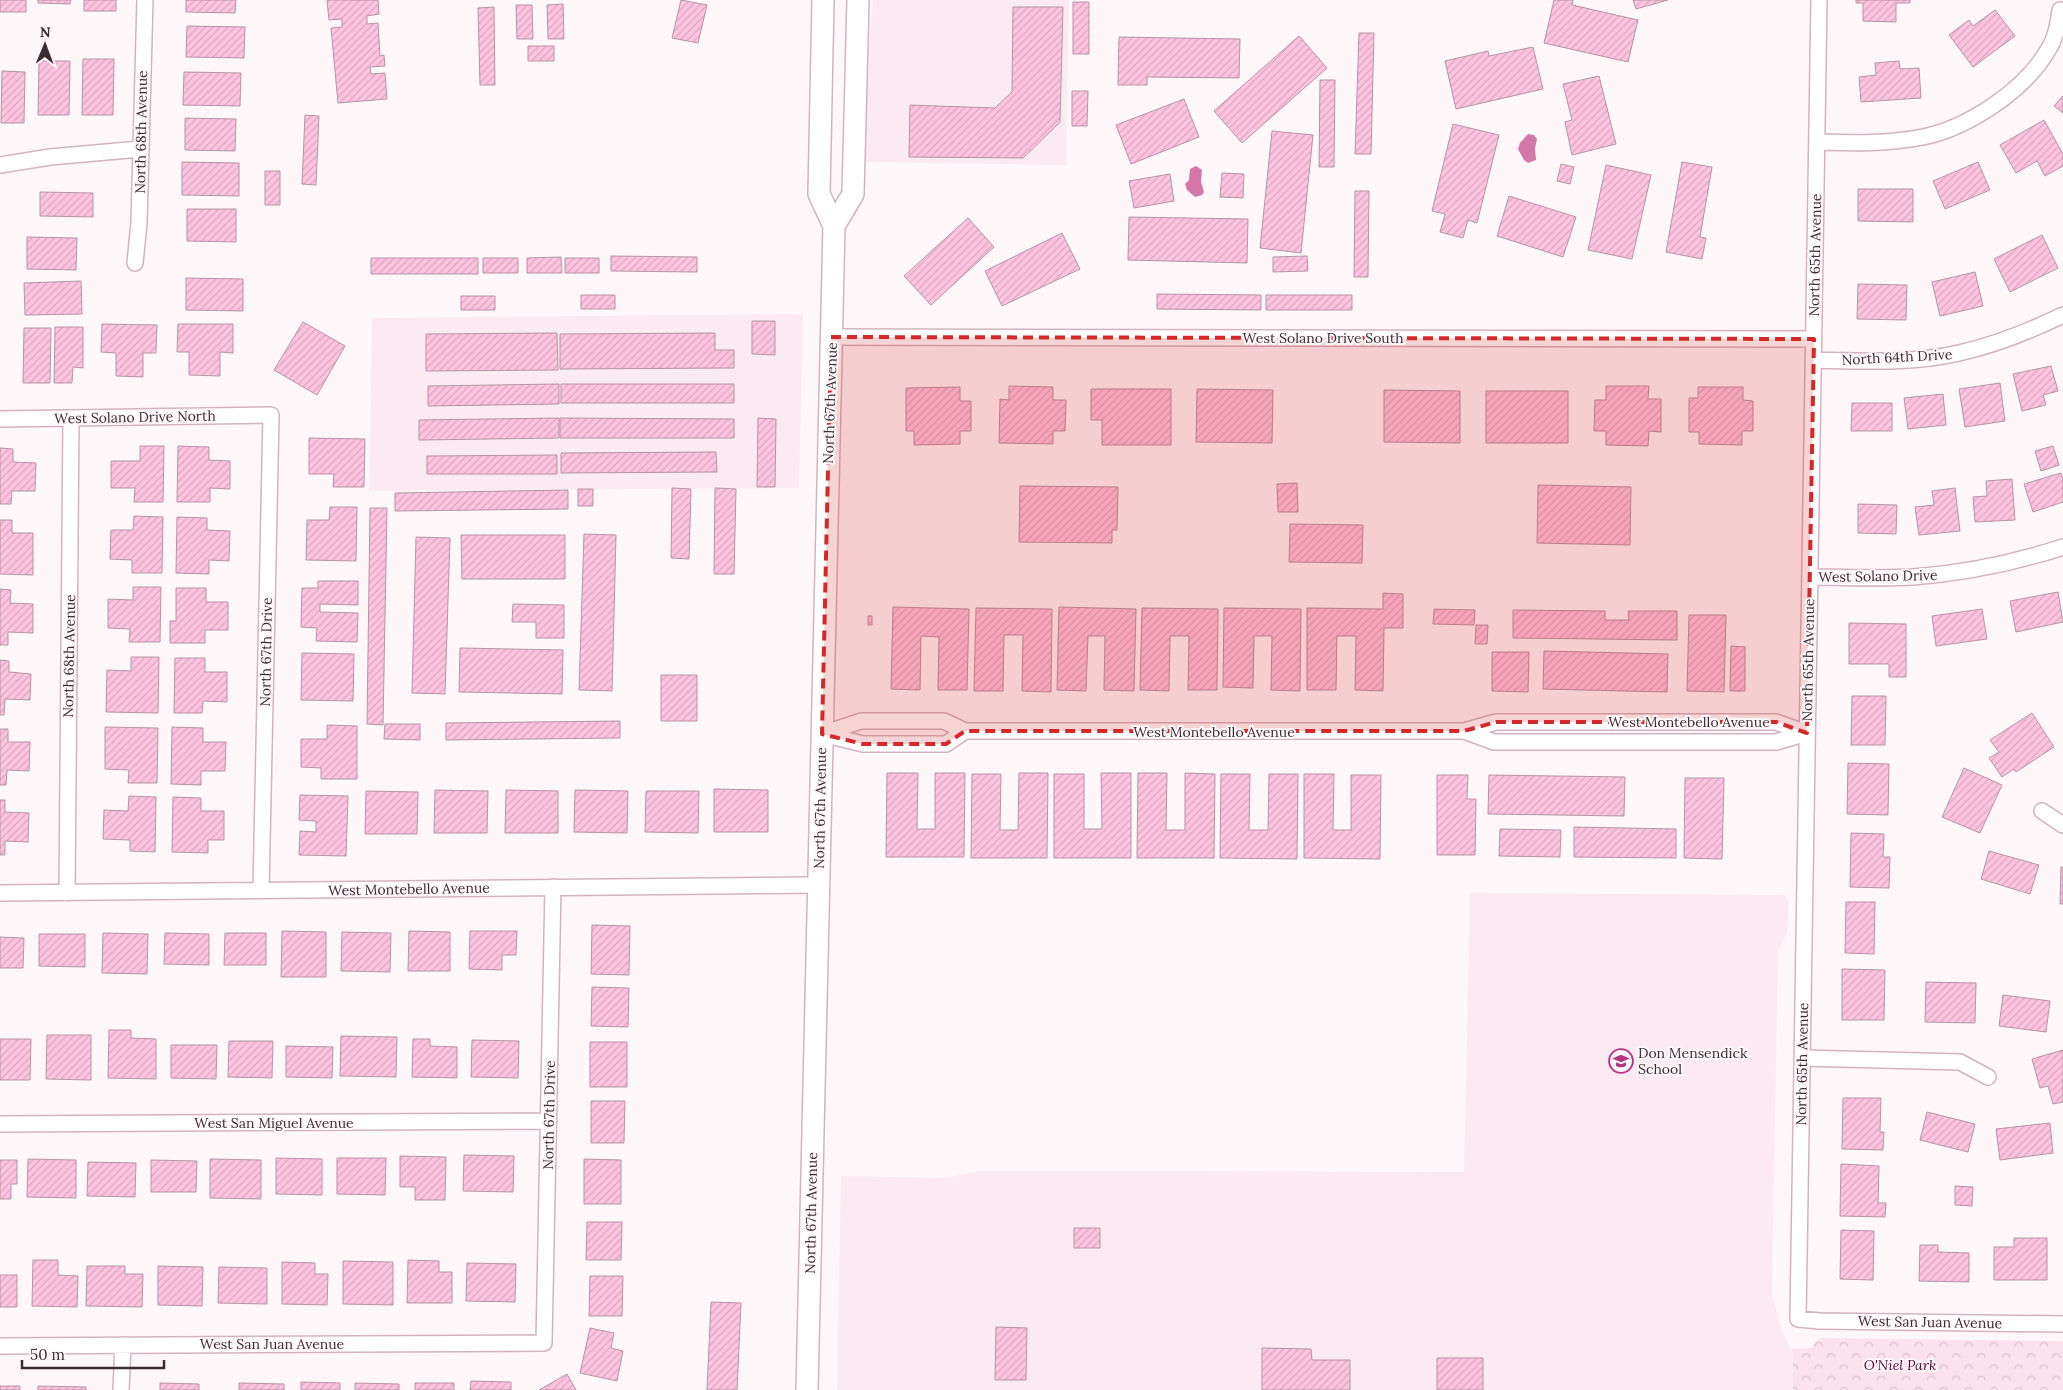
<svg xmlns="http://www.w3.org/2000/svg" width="2063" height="1390" font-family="Lora,serif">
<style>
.built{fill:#fceaf2}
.forest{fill:url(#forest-crowns)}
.water{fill:#d378a6}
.building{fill:url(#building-hatch);stroke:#b495a3}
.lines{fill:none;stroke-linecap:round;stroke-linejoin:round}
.minor-casing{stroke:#d3b3c1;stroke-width:18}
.secondary-casing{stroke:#d3b3c1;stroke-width:24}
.minor{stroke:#fff;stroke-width:15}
.secondary{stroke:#fff;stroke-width:21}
.marked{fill:#d62828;fill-opacity:0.2;stroke:#d62828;stroke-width:4;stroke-dasharray:10 6;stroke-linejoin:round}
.labels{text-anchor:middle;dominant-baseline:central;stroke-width:4;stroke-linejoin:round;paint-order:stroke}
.street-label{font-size:14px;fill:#392c32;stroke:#fef7fa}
.poi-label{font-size:14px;fill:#392c32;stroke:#fef7fa;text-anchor:start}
.park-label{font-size:14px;font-style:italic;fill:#580439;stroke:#fef7fa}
</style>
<defs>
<pattern id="forest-crowns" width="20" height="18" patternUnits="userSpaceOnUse" patternTransform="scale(1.25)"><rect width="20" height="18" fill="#fde2ee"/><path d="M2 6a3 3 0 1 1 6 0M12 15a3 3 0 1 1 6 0" fill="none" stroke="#dac2cd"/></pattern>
<pattern id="building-hatch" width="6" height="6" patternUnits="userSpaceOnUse" patternTransform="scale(1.25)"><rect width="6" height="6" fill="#fec3df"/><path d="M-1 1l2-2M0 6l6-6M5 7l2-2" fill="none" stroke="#daa8c0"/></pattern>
</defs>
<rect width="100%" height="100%" fill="#fef7fa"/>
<path class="built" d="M873,0h196l-3,165 -201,-3 4,-117z
M803,314l-4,174 -430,3 3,-173z
M1470,893l314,2 5,6 -2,32 -9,18 -6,342 8,33 13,29v35h-956l4,-214 103,2 35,-7 485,1z"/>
<path class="forest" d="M1821,1338l242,3v49h-270v-35l-2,-6 20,-1 5,-7z"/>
<path class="water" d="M1528,134l6,1 3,4 -2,9 1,12 -8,3 -4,-3 -6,-11 2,-6z
M1196,166l6,4 -1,12 3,10 -2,3 -7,2 -8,-7 -2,-6 4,-4 1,-11z"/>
<path class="building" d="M0,0h26v12h-26z
M38,0h33l-1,4 -32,-1z
M84,0h32v11h-32z
M186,0h50l-1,13 -49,-1z
M327,0h51l1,14 -12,2v8l11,-1 2,33 4,-1 1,11 -15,1 1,7 14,-1 2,26 -49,4 -7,-75 11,-1v-8l-13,1z
M681,0l26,5 -9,38 -26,-5z
M1554,0h19l-1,5 66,15 -10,42 -84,-19z
M1633,0h35l-32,9z
M1856,0h54v3h-14v19l-33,-1v-18h-7z
M1073,2h16v52h-16z
M563,4l1,35h-16l-1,-34z
M516,5h16l1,34h-16z
M494,7l1,78h-15l-2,-77z
M1013,7h50l-3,115 -37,36 -114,-1 1,-52 85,3 17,-16z
M1995,10l20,26 -42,31 -24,-32 20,-15 4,6z
M187,26l58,1 -1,31 -58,-1z
M1359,33h15l-3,121h-16z
M1299,36l28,32 -85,75 -28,-32z
M1119,37l121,2 -1,39 -92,-1v8h-29z
M528,46h26v15h-26z
M1533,47l10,42 -87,20 -11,-48 43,-10 1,5z
M83,59h31l-1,56h-31z
M39,61h31l-1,54h-31z
M1899,61l1,8 19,-1 2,30 -60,4 -2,-25 17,-2 -1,-12z
M2,71l23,1 -1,51h-23z
M184,72l57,1 -1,33 -57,-1z
M1599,76l17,68 -44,11 -7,-33 7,-2 -9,-36z
M1320,80h15l-1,87h-15z
M1072,91h16l-1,35h-15z
M2063,96v17l-9,-7z
M1184,99l15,38 -68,27 -15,-39z
M305,115l14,1 -3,69 -14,-1z
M185,118l51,1 -1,32 -50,-1z
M2044,120l19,34v12l-18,10 -8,-15 -21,12 -16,-28z
M1453,124l46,11 -22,88 -9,-3 -5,18 -23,-6 5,-18 -13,-3z
M1272,131l41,4 -12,118 -41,-5z
M182,162l57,1v33l-57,-1z
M1682,162l30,5 -12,70 6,1 -4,21 -36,-7z
M1978,162l12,28 -45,19 -12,-28z
M1561,164l13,3 -4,17 -13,-3z
M1606,165l45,10 -19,84 -44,-9z
M265,171h15v34h-15z
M1222,173l22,1 -1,24 -23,-1z
M1170,174l4,27 -40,7 -5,-27z
M1858,189h55v33l-55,-1z
M1355,191h14l-1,86h-14z
M40,192l53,1v24l-53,-1z
M1509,196l67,21 -13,40 -66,-21z
M187,209h49v33l-49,-1z
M1129,217l119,2 -1,44 -119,-3z
M968,218l26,29 -63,58 -27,-29z
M1062,233l18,36 -78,37 -17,-35z
M2042,235l16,33 -48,24 -16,-33z
M27,237l50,1 -1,32 -49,-1z
M611,256l86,1v15l-86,-1z
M1307,256l1,15 -35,1v-15z
M561,257l1,16h-35v-15z
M371,258h107v16h-107z
M483,258h35v15h-35z
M565,258h34v15h-34z
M1975,272l8,34 -43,10 -8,-34z
M186,278l57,1v32l-57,-1z
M81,281l1,33 -57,1 -1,-32z
M1858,284l49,1 -1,35 -49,-1z
M1157,294l104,1v15l-104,-1z
M581,295h34v14h-34z
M1266,295h86v15h-86z
M461,296h34v14h-34z
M752,321h23v34l-23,-1z
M303,322l42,24 -28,49 -43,-25z
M102,324l55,1 -1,28h-13v24l-27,-1v-23l-15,-1z
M178,324h55v29l-13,-1v24l-31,-1v-23h-12z
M55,327h28v41l-10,-1 -1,16h-18z
M24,328h27l-1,55h-27z
M557,333l1,37 -132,1v-37z
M715,333v17h19v18l-174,1v-35z
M2051,366l7,25 -15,4 3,10 -24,6 -9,-37z
M2000,383l5,38 -40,6 -6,-38z
M559,384v20l-131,2v-20z
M561,384h173v19h-173z
M1009,386l44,1v13h13l-1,31h-12v13l-54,-1 1,-44 9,1z
M1606,386h43l-1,13h13v33l-12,-1 -1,15 -42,-1v-14h-12l1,-31h11z
M960,387v14h11v30h-11v13l-46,1v-14h-8v-43z
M1698,387h45v13l10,1v30h-11v14l-43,-1v-12h-10v-34h9z
M1091,389h80v56h-69v-25h-11z
M1197,389l76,1 -1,53 -76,-1z
M1384,390l76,1v52l-76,-1z
M1486,391h82v52h-82z
M1943,394l3,31 -38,4 -4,-31z
M1852,403h40v28h-41z
M559,418v20l-140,2v-20z
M560,418l174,1v19h-174z
M758,418l18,1 -1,68h-18z
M309,438l56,1 -1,48h-31l1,-13h-25z
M140,446h24l-1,56h-29l1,-14h-24v-27h29z
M178,446l31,1v13l21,1v28l-20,-1v14h-33z
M2053,446l6,19 -18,6 -6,-20z
M0,448l13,1v13l23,1 -1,28h-23l-1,13h-11z
M716,452l1,20 -156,1v-20z
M557,455v19h-130v-18z
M2061,473l2,7v22l-30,10 -9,-28z
M2012,479l3,41 -40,2 -2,-25 14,-1 -1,-15z
M1297,483l1,29h-20l-1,-28z
M1538,485l93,2 -1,58 -93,-2z
M1020,486l98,1 -1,43h-5v13l-93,-1z
M672,488l19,1 -2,70 -18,-1z
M715,488l21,1 -2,85h-20z
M1955,488l5,43 -41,4 -4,-28 19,-2 -2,-14z
M578,489h15v17h-15z
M568,490v19l-173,2v-18z
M1858,504l39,1 -1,29 -38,-1z
M330,507h27l-1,54 -50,-1 1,-40h22z
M370,508h17l-4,217 -16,-1z
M134,516l29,1 -1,56h-30v-13l-22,-1 1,-29h22z
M177,517l30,1v12l23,1 -1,30 -20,-1v14l-33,-1z
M0,520h12v13h21v42l-33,-1z
M1290,524l73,1 -1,38 -73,-1z
M584,534l32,1 -4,156 -33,-1z
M461,535h104v44h-103z
M416,537l34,1 -5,156 -33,-1z
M318,581h40v24l-38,-1v8l38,1 -1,29 -41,-1 1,-13 -16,-1 1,-39h16z
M133,587h28l-1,55h-31l1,-13 -22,-1v-29l25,1z
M176,588h30v14h22v28h-23v13h-35v-22h6z
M0,589l11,1 -1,13 23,1v29l-25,-1v13h-8z
M2058,592l5,30 -47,10 -6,-31z
M1383,593l20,1v34h-19l-1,63 -28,-1 1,-54h-19l-1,54h-29v-82l76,1z
M513,604l51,1v33h-28v-16h-24z
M893,607l76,2 -2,81h-29l1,-53 -18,-1 -1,54 -29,-1z
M1059,607l77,2 -2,82 -30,-1 1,-54h-17l-2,55 -29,-1z
M976,608l76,1 -1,83 -29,-1 1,-56h-19l-1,56h-29z
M1142,608l76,1 -1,81h-29l1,-54h-19l-1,55 -29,-1z
M1224,608l77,1 -1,82 -29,-1 1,-54h-18l-1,52 -30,-1z
M1434,609l41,1 -1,15 -41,-1z
M1982,609l5,30 -51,7 -4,-30z
M1513,610l92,1v9h24l-1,-9h49v29l-164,-2z
M1689,615h37l-2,77 -37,-1z
M868,616h4v9h-4z
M1849,623l57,1v53h-17v-13h-40z
M1476,625h12l-1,19h-12z
M1731,646l14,1v44h-15z
M460,648l103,2 -1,44 -103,-2z
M1544,651l124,3 -1,38 -124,-3z
M1492,652h37l-1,40 -36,-1z
M302,653l52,1 -1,47 -52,-1z
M131,657h28l-1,56 -52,-1 1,-42 24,1z
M175,658h30v14h22v30l-24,-1 -1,12h-28z
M0,660l9,1v11l22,2 -1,26 -25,-1 -1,16h-4z
M661,675h36v46h-36z
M1852,696h34l-1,49h-34z
M2032,713l22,34 -38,25 -2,-3 -12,8 -13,-19 10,-6 -9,-12z
M620,721v17l-174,2v-17z
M385,724h35v16l-36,-1z
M327,725l30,1v53h-36v-11l-20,-1v-28h26z
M105,727l53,1 -1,55h-29l1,-13 -24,-1z
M172,727l31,1v14h23l-1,29h-24v14l-30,-1z
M0,729h8v13h22l-1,29 -22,-1 -1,15h-6z
M1848,763l41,1 -1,51 -41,-1z
M1964,768l38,17 -22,48 -38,-16z
M887,773h31l-1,56h18v-56h30l-1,84h-78z
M1019,773h29l-1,85h-76l1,-84h29l-1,56h18z
M1101,773h30v85h-77v-84h30v55h18z
M1138,773h29l-1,57h19v-57l30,1 -1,84h-77z
M1221,774h29l-1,56h19l1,-56h29l-1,85 -77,-1z
M1304,774h30l-1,56h18v-55h30l-1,84 -76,-1z
M1437,775h31l-1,24h9l-1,56h-38z
M1489,775l136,2 -1,39 -136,-2z
M1685,778h39l-2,81 -38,-1z
M714,789l54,1v42h-54z
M435,790l53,1 -1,42h-53z
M506,790l52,1v42h-53z
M575,790l53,1 -1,42 -53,-1z
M366,791l52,1 -1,42h-52z
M646,791h53l-1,42 -53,-1z
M300,795l48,1 -2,60 -47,-1 1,-24 16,1v-11l-17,-1z
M129,796l27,1 -1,55 -25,-1v-11l-27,-1 1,-29 24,1z
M173,797l28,1v13h23v29h-16v13l-36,-1z
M0,800h5v12l24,1 -1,29 -23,-1v14h-5z
M1574,827l102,2v29l-102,-1z
M1500,829l61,1 -1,27 -61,-1z
M1851,833l33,1 -1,23h7l-1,31 -39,-1z
M1989,851l50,14 -9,29 -49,-15z
M2061,867h2v37h-3z
M1846,902h29l-1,52 -29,-1z
M592,925l38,1 -1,49 -38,-1z
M282,931l44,1v45h-45z
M409,931l41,1v39h-42z
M470,931h47l-1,24h-14v15l-33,-1z
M342,932l49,1 -1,39 -49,-1z
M103,933l45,1 -1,40 -45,-1z
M165,933l44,1v31l-45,-1z
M225,933h41v32h-42z
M39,934h46v33l-46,-1z
M0,937l24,1 -1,30h-23z
M1842,969l43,1 -1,50h-42z
M1926,982l50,1 -1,40 -50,-1z
M592,987l37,1 -1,39 -37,-1z
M2003,995l47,6 -4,31 -47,-6z
M109,1030h22v8l25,1v40l-48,-1z
M47,1035h44v45l-45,-1z
M341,1036l56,1 -1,40 -56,-1z
M0,1039h31l-1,41h-30z
M413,1039h17v7l27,1v31l-45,-1z
M472,1040l47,1 -1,37 -47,-1z
M229,1041h44l-1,37 -44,-1z
M590,1042h37v45h-37z
M171,1045h46l-1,34 -45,-1z
M286,1046l47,1 -1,31 -46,-1z
M2063,1050v52l-10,2 -5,-18 -8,2 -8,-29z
M1843,1098h38l-1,34h4l-1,18 -41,-1z
M591,1101h34l-1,42h-33z
M1927,1112l48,12 -7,28 -48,-12z
M2050,1123l3,30 -53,7 -4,-31z
M464,1155l50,1 -1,36 -50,-1z
M400,1156l46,1 -1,43h-30v-13h-15z
M276,1158l46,1v36l-46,-1z
M337,1158h49l-1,37 -48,-1z
M28,1159l48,1v38l-49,-1z
M210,1159l51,1v39l-51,-1z
M584,1159l37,1v44h-37z
M0,1160h17v24h-6v15h-11z
M151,1160l46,1 -1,31h-45z
M88,1162l48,1 -1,34 -48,-1z
M1841,1164l38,2 -1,37h8l-1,14 -45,-1z
M1955,1186l18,1 -1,19 -17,-1z
M587,1222h35l-1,38h-35z
M1074,1228h26v20h-26z
M1841,1230l33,1 -1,49 -33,-1z
M2014,1238h33v42h-53v-33h20z
M1920,1245h18v7l31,1v29l-50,-1z
M33,1260h25v15l20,1 -1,31 -45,-1z
M408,1260l31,1v11h13v31h-45z
M343,1261l50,1v43l-50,-1z
M282,1262l33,1v11h13l-1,31 -45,-1z
M467,1263l49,1 -1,38 -49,-1z
M87,1266h38v8h18l-1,33 -56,-1z
M158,1266l45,1 -1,39 -44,-1z
M219,1267l48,1v36l-49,-1z
M0,1275h17v32h-17z
M590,1276h33l-1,40h-33z
M711,1302l30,1 -4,87h-30z
M996,1327l31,1 -1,52h-31z
M590,1328l24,5 -3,15 12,3 -6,30 -37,-8z
M1262,1348l49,1 1,11h38v30h-88z
M1437,1358h46v32h-46z
M567,1374l9,16h-37z
M471,1381l40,1v8h-41z
M301,1382l39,1v7h-39z
M160,1383l39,1v6h-39z
M239,1383l45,1v6h-45z
M355,1383l44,1v6h-44z
M415,1383h39v7h-39z
M0,1386h20v4h-20z
M38,1386l48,1v3h-48z"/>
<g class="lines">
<g class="minor-casing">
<path id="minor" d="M1819,0l-21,1319 22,2 243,3
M1817,142c36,1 71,2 106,-5 45,-9 102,-47 125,-87 8,-12 10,-26 12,-40
M0,165l50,-8 90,-8
M135,263l4,-40 6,-223
M831,337l983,2
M1813,360c48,1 99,4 146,-7 36,-8 71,-22 104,-38
M0,419l271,-4 -10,475
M1810,577c34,0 69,2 103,0 51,-4 101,-14 150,-30
M1464,731l30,11h282l31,-9
M822,734l39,-13h83l21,10h499l32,-9h280l31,11
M822,734l41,10h83l19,-13
M2042,811l21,14
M0,893l818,-8
M67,893l4,-475
M1802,1058l158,4 28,15
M0,1124l549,-3
M0,1346l544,-3 9,-456
M121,1390l2,-45"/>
</g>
<g class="secondary-casing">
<path id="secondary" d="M834,226l19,-32 5,-194
M807,1390l27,-1164 -15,-32 4,-194"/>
</g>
<use href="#minor" class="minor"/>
<use href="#secondary" class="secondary"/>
</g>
<path class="marked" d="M831,337l983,2 -7,394 -31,-11h-280l-32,9h-499l-19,13h-83l-41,-10z"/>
<defs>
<g id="school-ring" transform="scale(1.25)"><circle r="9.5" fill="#fef7fa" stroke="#b5347f" stroke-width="1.5"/><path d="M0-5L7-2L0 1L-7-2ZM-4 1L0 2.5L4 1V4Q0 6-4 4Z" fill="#b5347f"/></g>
</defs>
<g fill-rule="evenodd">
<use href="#school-ring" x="1621" y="1061"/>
</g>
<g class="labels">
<g class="street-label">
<text transform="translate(141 132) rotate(-89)">North 68th Avenue</text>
<text transform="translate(1815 255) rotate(-89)">North 65th Avenue</text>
<text x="1323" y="338">West Solano Drive South</text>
<text transform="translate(1897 357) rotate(-3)">North 64th Drive</text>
<text transform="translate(830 403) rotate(-88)">North 67th Avenue</text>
<text transform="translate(135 417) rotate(-1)">West Solano Drive North</text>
<text transform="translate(1878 576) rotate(-1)">West Solano Drive</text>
<text transform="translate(266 652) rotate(-89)">North 67th Drive</text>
<text transform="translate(69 656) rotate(-89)">North 68th Avenue</text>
<text transform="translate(1808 660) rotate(-89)">North 65th Avenue</text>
<text x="1689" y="722">West Montebello Avenue</text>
<text x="1214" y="732">West Montebello Avenue</text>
<text transform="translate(820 808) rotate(-89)">North 67th Avenue</text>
<text transform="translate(409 889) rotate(-1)">West Montebello Avenue</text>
<text transform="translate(1802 1064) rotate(-89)">North 65th Avenue</text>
<text transform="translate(549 1115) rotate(-89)">North 67th Drive</text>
<text x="274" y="1123">West San Miguel Avenue</text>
<text transform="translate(811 1213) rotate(-89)">North 67th Avenue</text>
<text transform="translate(1930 1322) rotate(1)">West San Juan Avenue</text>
<text x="272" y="1344">West San Juan Avenue</text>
</g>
<g class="poi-label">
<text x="1638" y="1053">Don Mensendick<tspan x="1638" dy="16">School</tspan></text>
</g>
<g class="park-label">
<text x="1900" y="1365">O'Niel Park</text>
</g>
</g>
<g transform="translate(45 45) rotate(1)" stroke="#fef7fa" stroke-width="4" paint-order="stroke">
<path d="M0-4L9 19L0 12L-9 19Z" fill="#392c32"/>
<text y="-8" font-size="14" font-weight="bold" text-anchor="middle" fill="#392c32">N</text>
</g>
<path d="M22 1360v8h142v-8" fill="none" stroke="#392c32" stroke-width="2.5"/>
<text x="30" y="1360" font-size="15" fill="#392c32" stroke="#fef7fa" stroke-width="4" paint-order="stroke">50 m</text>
</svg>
